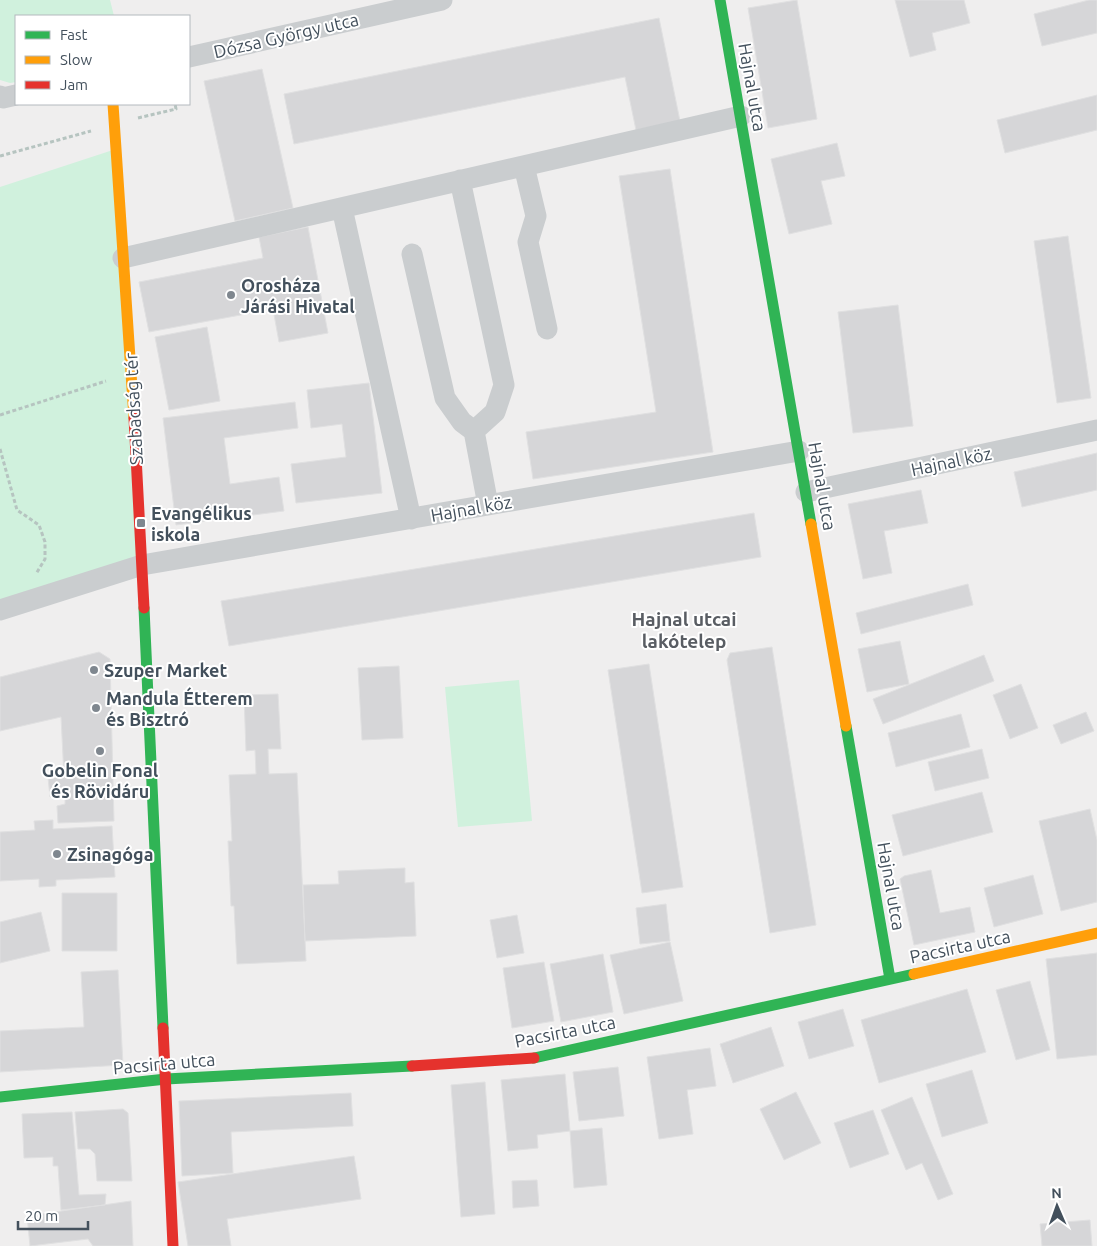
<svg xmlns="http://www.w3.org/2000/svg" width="1097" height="1246" font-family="Ubuntu,sans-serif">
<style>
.green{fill:#d0f1dd}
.building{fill:#d6d6d8;stroke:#e0e0e1}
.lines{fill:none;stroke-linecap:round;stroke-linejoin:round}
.path{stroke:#b6c4c0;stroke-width:3;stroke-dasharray:4 2.5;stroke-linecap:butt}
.street{stroke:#cacdcf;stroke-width:21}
.fast{stroke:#30b455;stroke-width:11}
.slow{stroke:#ff9f0a;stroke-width:11}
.jam{stroke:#e5322d;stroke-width:11}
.poi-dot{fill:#7f878f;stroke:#fff;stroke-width:2}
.labels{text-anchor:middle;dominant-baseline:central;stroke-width:4;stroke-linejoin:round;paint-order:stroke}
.street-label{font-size:18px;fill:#43505c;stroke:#fff}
.poi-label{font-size:18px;font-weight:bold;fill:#43505c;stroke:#fff;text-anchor:start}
.neighbourhood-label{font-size:19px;font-weight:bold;fill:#595d63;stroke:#fff}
</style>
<rect width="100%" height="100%" fill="#efeeee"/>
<path class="green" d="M0,0h110l4,16h-98v66l-6,1 -10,-3z
M116,149l26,416 -142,45v-423z
M519,680l13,141 -74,6 -13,-140z"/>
<path class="building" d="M797,0l20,119 -49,9 -20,-120z
M895,0h69l6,23 -38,10 4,17 -26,7z
M1089,0h8v33l-55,13 -8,-32z
M659,18l21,103 -44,9 -11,-53 -331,67 -10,-50z
M262,69l31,139 -58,13 -31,-140z
M1097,95v35l-92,23 -8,-33z
M837,143l8,33 -24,5 11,43 -43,10 -18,-75z
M670,169l43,283 -180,27 -7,-47 130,-20 -37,-236z
M308,227l20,106 -49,9 -6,-33 -124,23 -10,-50 124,-24 -4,-21z
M1068,236l23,162 -34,5 -23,-162z
M898,305l15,121 -60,7 -15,-121z
M207,327l13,74 -51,9 -14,-73z
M369,383l13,110 -86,10 -5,-39 55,-7 -4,-33 -31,4 -4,-38z
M295,402l3,26 -74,10 6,46 49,-7 5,34 -108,14 -13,-107z
M1097,453v37l-75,17 -8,-35z
M921,490l7,33 -44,8 8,42 -29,6 -15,-75z
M754,513l7,44 -532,89 -8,-45z
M968,584l5,21 -112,29 -5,-21z
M900,641l9,43 -42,8 -9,-43z
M772,647l44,278 -46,8 -43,-273 3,-7z
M99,652l11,7 4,162 -56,2 -1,-17 8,-2v-8l-15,1 -2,-20h16l-3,-60 -61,14v-54z
M984,655l10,26 -111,43 -10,-25z
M649,664l34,223 -41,6 -34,-223z
M399,666l4,72 -41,2 -4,-72z
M1021,684l17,44 -28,11 -17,-44z
M278,694l3,55h-13l1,25 28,-1 9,188 -69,3 -3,-58h-3l-3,-65h4l-3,-66 27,-1 -1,-24 -9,1 -2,-56z
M1086,712l8,19 -33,13 -8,-19z
M961,714l9,33 -74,20 -8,-34z
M982,749l7,29 -54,13 -7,-29z
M982,792l11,40 -90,24 -11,-41z
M1090,809l7,31v62l-36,9 -22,-90z
M53,820v9l59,-3 3,51 -59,3v6l-17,1v-8l-39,2v-49l35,-2 -1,-9z
M405,868v15l9,-1 2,54 -111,5 -2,-56 36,-1 -1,-13z
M931,870l9,43 30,-6 5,25 -61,13 -14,-66 4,-3z
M1033,875l10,39 -49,13 -10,-39z
M62,893h55v58h-55z
M666,904l4,37 -30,3 -4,-36z
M41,912l9,39 -50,12v-41z
M517,915l7,38 -27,5 -7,-38z
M670,942l13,59 -59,13 -14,-59z
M1097,953v102l-40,4 -11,-100z
M603,954l10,58 -52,10 -11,-58z
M544,962l10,59 -42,7 -9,-60z
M118,970l5,95 -123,7v-41l84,-4 -3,-55z
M1030,981l20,69 -34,10 -20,-70z
M967,989l19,63 -107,31 -18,-63z
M843,1009l11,37 -45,13 -11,-37z
M771,1027l13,39 -51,17 -13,-39z
M710,1048l6,38 -29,4 6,44 -34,5 -12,-82z
M618,1067l6,49 -45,5 -6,-49z
M972,1070l16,53 -46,14 -16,-53z
M565,1074l5,57 -33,4 1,13 -30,3 -7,-71z
M485,1082l10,132 -34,3 -10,-132z
M796,1092l25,51 -37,17 -24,-51z
M351,1093l2,33 -122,6 2,41 -51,3 -3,-75z
M912,1097l41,97 -15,6 -16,-37 -16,7 -25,-60z
M123,1109l5,4 4,68h-35l-2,-27 -5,-5h-12l-3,-37z
M873,1110l16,44 -39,14 -16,-45z
M72,1112l7,83 27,-1 -1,11 -44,5 -3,-44h-5v-9l-29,1 -2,-44z
M602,1128l5,57 -33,3 -4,-57z
M354,1156l7,43 -134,20 4,27h-43l-10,-64z
M537,1180l2,26 -26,2 -1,-27z
M131,1201l2,45h-40l-5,-7 -58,7 -3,-30z
M1090,1220l2,26h-50l-2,-22z"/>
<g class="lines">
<path class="path" d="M138,118l38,-9 -1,-5
M0,156l91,-25
M0,415l106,-34
M0,449l17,61 22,15 6,17v17l-9,15"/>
<path class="street" d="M189,57l253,-57
M0,96l3,2 13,-3
M524,166l12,50 -8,26 19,87
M460,180l44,205 -9,27 -21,19 14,74
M342,208l69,311
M412,254l33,144 17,24 12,9
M123,258l618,-142
M806,492l291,-62
M0,610l142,-45 657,-114"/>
<path class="fast" d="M720,0l91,524
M144,608l19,420
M846,726l44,253
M534,1058l380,-84
M0,1097l166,-18 246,-13"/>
<path class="slow" d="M113,104l21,314
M811,524l35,202
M914,974l183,-41"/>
<path class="jam" d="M134,418l10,190
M163,1028l10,218
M412,1066l122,-8"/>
</g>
<g class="poi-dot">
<circle cx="231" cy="295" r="5"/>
<rect x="136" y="518" width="10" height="10" rx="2.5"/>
<circle cx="94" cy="670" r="5"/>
<circle cx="96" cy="708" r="5"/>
<circle cx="100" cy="751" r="5"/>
<circle cx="57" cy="854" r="5"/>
</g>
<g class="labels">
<g class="street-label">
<text transform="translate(286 35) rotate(-13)">Dózsa György utca</text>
<text transform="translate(753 87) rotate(80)">Hajnal utca</text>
<text transform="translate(133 409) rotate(-93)">Szabadság tér</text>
<text transform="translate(951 461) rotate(-12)">Hajnal köz</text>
<text transform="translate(823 486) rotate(80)">Hajnal utca</text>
<text transform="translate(471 508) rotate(-10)">Hajnal köz</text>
<text transform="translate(892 886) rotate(80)">Hajnal utca</text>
<text transform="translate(960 946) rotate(-12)">Pacsirta utca</text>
<text transform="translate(565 1031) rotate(-11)">Pacsirta utca</text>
<text transform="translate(164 1063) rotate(-5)">Pacsirta utca</text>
</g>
<g class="poi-label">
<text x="241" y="285">Orosháza<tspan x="241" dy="21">Járási Hivatal</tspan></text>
<text x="151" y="513">Evangélikus<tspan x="151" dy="21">iskola</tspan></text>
<text x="104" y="670">Szuper Market</text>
<text x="106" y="698">Mandula Étterem<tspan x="106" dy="21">és Bisztró</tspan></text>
<text x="100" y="770" text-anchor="middle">Gobelin Fonal<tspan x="100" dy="21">és Rövidáru</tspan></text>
<text x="67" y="854">Zsinagóga</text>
</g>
<g class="neighbourhood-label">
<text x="684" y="619">Hajnal utcai<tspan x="684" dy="22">lakótelep</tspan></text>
</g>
</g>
<rect x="15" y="15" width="175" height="90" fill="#ffffff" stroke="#b4b9be"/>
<rect x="25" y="31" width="25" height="8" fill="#30b455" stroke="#b4b9be"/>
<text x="60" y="40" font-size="15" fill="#43505c">Fast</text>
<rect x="25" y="56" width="25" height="8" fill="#ff9f0a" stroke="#b4b9be"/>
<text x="60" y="65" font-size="15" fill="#43505c">Slow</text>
<rect x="25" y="81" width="25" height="8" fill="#e5322d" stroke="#b4b9be"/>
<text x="60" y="90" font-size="15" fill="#43505c">Jam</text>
<g transform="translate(1057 1206) rotate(358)" stroke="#ffffff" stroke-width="4" paint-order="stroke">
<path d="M0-4L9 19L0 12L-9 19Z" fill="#43505c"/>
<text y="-8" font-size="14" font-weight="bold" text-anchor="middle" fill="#43505c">N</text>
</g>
<path d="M18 1221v8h70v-8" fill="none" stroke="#43505c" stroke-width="2.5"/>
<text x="25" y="1221" font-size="15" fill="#43505c" stroke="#ffffff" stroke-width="4" paint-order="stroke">20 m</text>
</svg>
